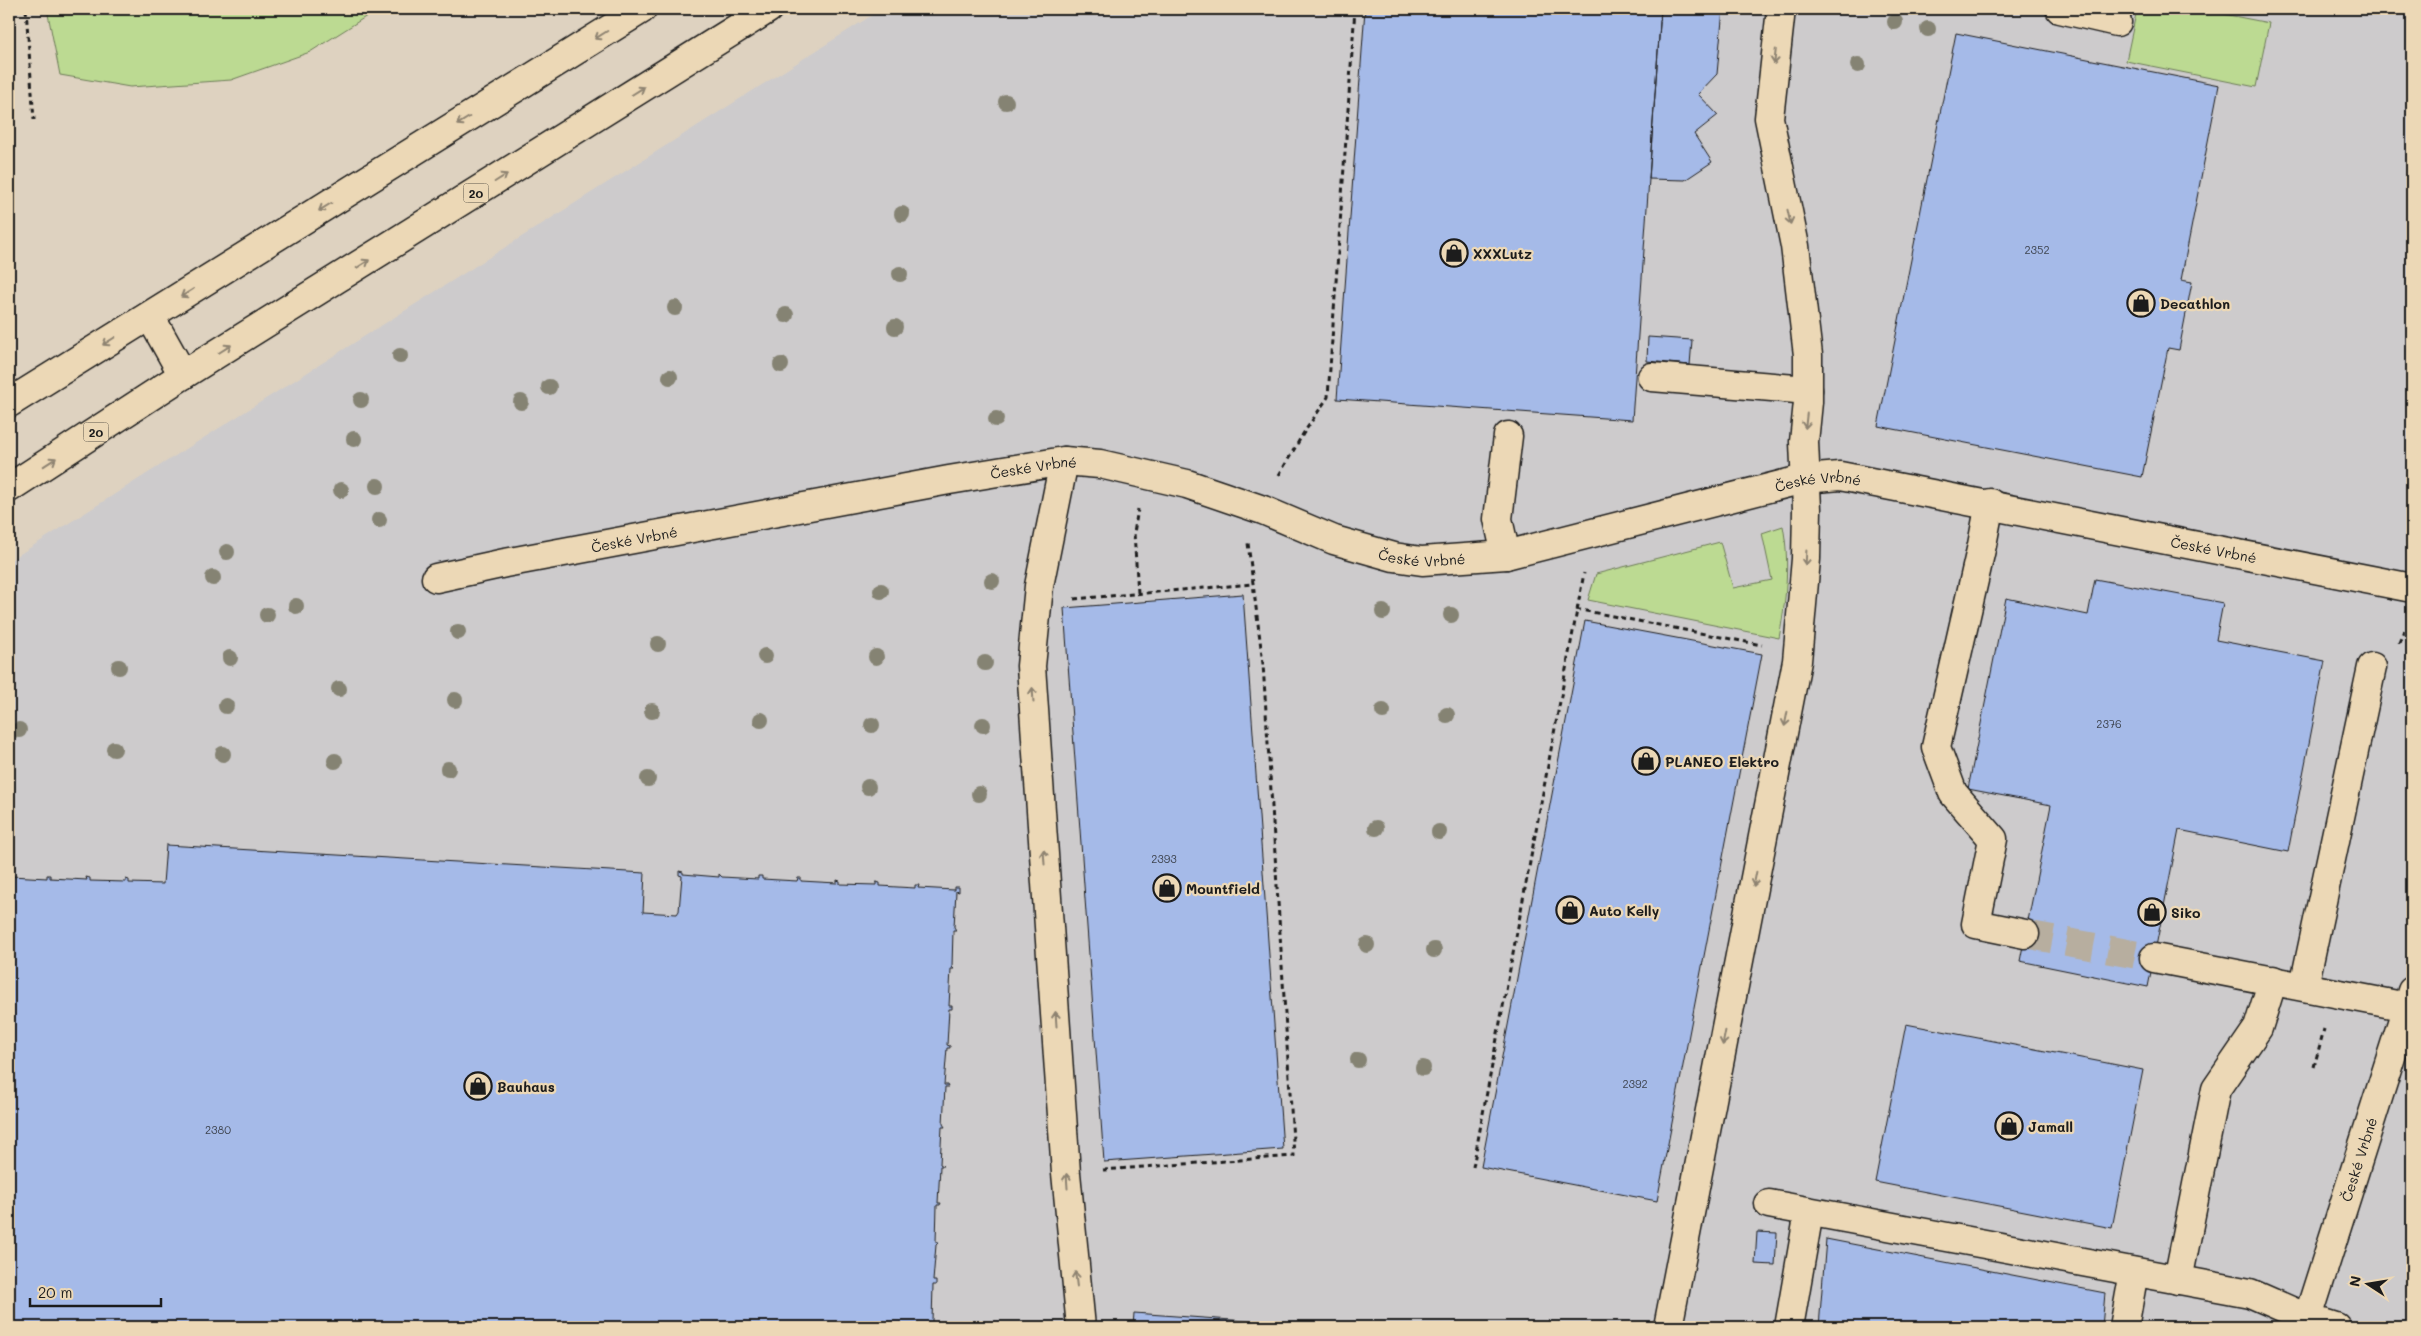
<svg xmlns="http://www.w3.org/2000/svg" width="2421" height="1336" font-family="Mali,sans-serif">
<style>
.built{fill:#cdcbcc}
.green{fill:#bcda92;stroke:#6c7b57}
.building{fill:#a5bae8;stroke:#1c1c1c}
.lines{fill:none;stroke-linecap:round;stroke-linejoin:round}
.minor-tunnel{stroke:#b7ae9f;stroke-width:28;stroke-dasharray:28 14;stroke-linecap:butt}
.minor-casing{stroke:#1c1c1c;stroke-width:31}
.major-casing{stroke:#1c1c1c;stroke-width:31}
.path{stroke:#1c1c1c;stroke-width:3;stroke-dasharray:5 4;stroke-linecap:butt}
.minor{stroke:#ecd8b6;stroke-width:28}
.major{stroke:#ecd8b6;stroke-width:28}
.tree{fill:#858373}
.oneway{stroke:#8e8371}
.labels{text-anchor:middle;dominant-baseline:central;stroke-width:4.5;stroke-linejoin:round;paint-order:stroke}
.number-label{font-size:11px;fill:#3e444f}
.shield{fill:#ecd8b6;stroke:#5a544a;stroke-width:1}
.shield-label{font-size:12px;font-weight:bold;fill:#1c1c1c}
.poi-label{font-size:14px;font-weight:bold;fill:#1c1c1c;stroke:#ecd8b6;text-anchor:start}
.street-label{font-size:14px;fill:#1c1c1c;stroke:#ecd8b6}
</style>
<rect width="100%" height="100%" fill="#ded2c0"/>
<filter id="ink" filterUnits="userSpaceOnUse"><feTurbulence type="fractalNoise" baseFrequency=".02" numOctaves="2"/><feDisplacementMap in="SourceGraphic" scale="10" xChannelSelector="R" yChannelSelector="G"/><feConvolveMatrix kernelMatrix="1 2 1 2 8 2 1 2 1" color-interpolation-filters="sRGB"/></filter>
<g filter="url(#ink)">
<path class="built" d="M882,9h1530v1318h-2403v-766z"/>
<path class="green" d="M47,9h331l-68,43 -79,28 -101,7 -70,-12z
M2137,9h61l71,14 -13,64 -130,-26z
M1783,526c7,37 3,75 -4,112l-191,-38 8,-26 124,-32 13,46 39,-8 -10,-47z"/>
<path class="building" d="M1365,9h296l-29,411 -295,-21z
M1661,9h62l-6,65 -19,20 20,21 -24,19 18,28 -27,18 -36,-1z
M1956,33l263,52 -38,195 11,2 -13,68 -11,-2 -26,129 -264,-51z
M1648,337l44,3 -2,25 -43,-4z
M2095,579l128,24 -7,37 109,21 -37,191 -109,-22 -31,157 -128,-26 31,-156 -83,-16 38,-191 82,17z
M1243,594l40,555 -179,13 -40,-554z
M1585,621l177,33 -105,547 -176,-34z
M166,845l479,28 -2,39 34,2 2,-3 3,-35 -3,-1v-4l4,1v2l36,3v-3l3,3 36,2v-3h4v3l35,2 1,-3h3v3l36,2v-3l3,1v3l36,1v-3l4,1v3l35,2v-3h4l-1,3 36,2v-3h5v5l-3,-1 -2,36 2,3h-3l-1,37 2,2h-3l-2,37h3v3h-3l-2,36 3,1v2h-3l-3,37h3l1,2h-3l-2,37 2,3h-3l-2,37 3,2h-3l-2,37h3l-1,2h-3l-1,37h3l-3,3 -3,36h3v4h-3l-1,36 2,3 -3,-1v4h-922v-454h2v3l36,2v-3h3v3l37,2 -1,-3 4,1v3l36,1v-3l3,1v3l34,1z
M1906,1024l237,46 -31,158 -237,-46z
M1757,1232l20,1 -2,32 -20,-1z
M1826,1239l279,54 -3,34h-283z
M1134,1313l195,14h-196z"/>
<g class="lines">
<path class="minor-tunnel" d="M2025,934l129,24"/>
<g class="minor-casing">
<g id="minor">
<path d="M2060,9l57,13"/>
<path d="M150,316l33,59"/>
<path d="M1652,377l156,13"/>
<path d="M1064,461l-25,125 -8,80 35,507 15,154"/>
<path d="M1990,503l-8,42 -46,202 17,46 40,46 -17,85 49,10"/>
<path d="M1506,555l-8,-36 10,-83"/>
<path id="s1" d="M436,578l69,-15 444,-83 115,-19 36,3 87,20 76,26 71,30 60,17 28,4 84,-6 298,-76 36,-3 572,112"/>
<path d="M2154,958l253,49"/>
<path d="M2304,986l68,-319"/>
<path d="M1769,1204l481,89 57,25 29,9"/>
<path d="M2178,1280l38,-191 42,-61 15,-48"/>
<path d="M1668,1327l129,-666 9,-102 1,-50 -3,-67 4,-40v-47l-13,-109 -26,-128 12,-109"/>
<path d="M1789,1327l20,-115"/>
<path d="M2124,1327l10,-55"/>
<path id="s2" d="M2305,1327l107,-336"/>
</g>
</g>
<g class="major-casing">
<path id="major" d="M9,403l633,-394
M9,488l174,-113 585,-366"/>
</g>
<path class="path" d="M26,9l8,111
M1279,475l24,-41 25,-37 27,-388
M1138,593l-4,-60 4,-24
M1074,599l179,-15
M1576,609l186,36
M2399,643l5,-13
M2314,1067l10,-38
M1473,1167l111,-594
M1103,1170l191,-14 -31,-492 -15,-121"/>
<use href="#minor" class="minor"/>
<use href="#major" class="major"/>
</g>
<g class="tree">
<circle cx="1895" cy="22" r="8"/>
<circle cx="1928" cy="29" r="8"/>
<circle cx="1858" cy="65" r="8"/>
<circle cx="1006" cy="102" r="8"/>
<circle cx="902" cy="214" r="8"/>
<circle cx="900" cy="274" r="8"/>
<circle cx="675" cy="308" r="8"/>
<circle cx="786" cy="315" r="8"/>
<circle cx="895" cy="327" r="8"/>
<circle cx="400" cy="356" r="8"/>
<circle cx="781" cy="365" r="8"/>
<circle cx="670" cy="377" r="8"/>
<circle cx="549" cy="387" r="8"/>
<circle cx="361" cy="400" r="8"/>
<circle cx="521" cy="402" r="8"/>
<circle cx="996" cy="419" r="8"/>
<circle cx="354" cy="439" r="8"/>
<circle cx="377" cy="486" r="8"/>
<circle cx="341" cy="490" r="8"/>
<circle cx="379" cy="520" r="8"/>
<circle cx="227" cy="552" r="8"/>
<circle cx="213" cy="578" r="8"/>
<circle cx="992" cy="581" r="8"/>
<circle cx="881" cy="591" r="8"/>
<circle cx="296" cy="606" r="8"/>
<circle cx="1383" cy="612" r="8"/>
<circle cx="267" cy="615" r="8"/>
<circle cx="1451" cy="615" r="8"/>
<circle cx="458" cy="632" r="8"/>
<circle cx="658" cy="644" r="8"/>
<circle cx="765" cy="656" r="8"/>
<circle cx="876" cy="657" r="8"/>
<circle cx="230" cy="658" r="8"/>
<circle cx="985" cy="663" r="8"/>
<circle cx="119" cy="667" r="8"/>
<circle cx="339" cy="689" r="8"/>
<circle cx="455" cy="700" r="8"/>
<circle cx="226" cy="706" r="8"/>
<circle cx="652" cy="711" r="8"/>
<circle cx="1383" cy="711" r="8"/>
<circle cx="1447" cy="715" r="8"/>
<circle cx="761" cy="720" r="8"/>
<circle cx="872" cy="725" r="8"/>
<circle cx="983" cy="725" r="8"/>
<circle cx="19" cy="730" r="8"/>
<circle cx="114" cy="749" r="8"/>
<circle cx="223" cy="754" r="8"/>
<circle cx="335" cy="761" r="8"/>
<circle cx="448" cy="769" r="8"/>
<circle cx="648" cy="779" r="8"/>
<circle cx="868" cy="787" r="8"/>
<circle cx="979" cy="794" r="8"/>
<circle cx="1376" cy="828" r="8"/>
<circle cx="1439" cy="832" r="8"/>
<circle cx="1367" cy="945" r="8"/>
<circle cx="1434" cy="950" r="8"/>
<circle cx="1358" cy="1060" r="8"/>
<circle cx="1423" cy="1068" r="8"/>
</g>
<defs><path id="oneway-shaft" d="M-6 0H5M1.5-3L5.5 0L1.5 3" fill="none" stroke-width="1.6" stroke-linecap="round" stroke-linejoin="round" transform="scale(1.25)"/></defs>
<g class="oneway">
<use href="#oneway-shaft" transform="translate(601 35) rotate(148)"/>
<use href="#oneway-shaft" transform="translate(1775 57) rotate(96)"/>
<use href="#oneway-shaft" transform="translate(638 91) rotate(-32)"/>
<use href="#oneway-shaft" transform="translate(463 121) rotate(148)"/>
<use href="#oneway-shaft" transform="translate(501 178) rotate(-32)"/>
<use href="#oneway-shaft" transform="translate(325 207) rotate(148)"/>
<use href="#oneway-shaft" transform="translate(1789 217) rotate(78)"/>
<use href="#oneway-shaft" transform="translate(363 264) rotate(-32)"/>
<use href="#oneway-shaft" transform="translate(187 293) rotate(148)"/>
<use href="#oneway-shaft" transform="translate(109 341) rotate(148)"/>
<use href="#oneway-shaft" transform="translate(225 349) rotate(-32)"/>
<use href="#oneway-shaft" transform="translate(1806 421) rotate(96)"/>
<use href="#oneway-shaft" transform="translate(50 462) rotate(-33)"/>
<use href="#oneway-shaft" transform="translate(1806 558) rotate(93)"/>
<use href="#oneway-shaft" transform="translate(1033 695) rotate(-94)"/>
<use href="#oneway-shaft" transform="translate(1786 719) rotate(101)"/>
<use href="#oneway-shaft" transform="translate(1044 857) rotate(-94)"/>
<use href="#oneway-shaft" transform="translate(1755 879) rotate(101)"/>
<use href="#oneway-shaft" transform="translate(1056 1019) rotate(-94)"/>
<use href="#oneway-shaft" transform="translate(1724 1038) rotate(101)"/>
<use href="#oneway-shaft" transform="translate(1067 1181) rotate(-94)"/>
<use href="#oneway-shaft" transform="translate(1076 1279) rotate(-97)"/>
</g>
</g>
<defs>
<g id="shop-ring" transform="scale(1.4375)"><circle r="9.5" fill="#ecd8b6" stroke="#1c1c1c" stroke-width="1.5"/><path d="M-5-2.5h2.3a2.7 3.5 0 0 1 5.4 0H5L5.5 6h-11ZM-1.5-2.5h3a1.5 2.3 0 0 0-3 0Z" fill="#1c1c1c"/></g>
</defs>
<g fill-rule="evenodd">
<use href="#shop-ring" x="1454" y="253"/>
<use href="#shop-ring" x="2141" y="303"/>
<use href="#shop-ring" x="1646" y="761"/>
<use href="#shop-ring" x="1167" y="888"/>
<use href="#shop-ring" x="1570" y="910"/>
<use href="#shop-ring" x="2152" y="912"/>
<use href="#shop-ring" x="478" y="1086"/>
<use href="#shop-ring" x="2009" y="1126"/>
</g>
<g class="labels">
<g class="number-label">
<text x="2037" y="249">2352</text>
<text x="2109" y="723">2376</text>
<text x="1164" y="858">2393</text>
<text x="1635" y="1083">2392</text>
<text x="218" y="1129">2380</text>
</g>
<g class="shield">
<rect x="463.5" y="183.5" width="25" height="19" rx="4"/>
<rect x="83.5" y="422.5" width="25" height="19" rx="4"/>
</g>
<g class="shield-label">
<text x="476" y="193">20</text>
<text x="96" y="432">20</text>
</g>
<g class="poi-label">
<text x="1473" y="253">XXXLutz</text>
<text x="2160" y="303">Decathlon</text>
<text x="1665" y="761">PLANEO Elektro</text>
<text x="1186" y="888">Mountfield</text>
<text x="1589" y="910">Auto Kelly</text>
<text x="2171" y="912">Siko</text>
<text x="497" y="1086">Bauhaus</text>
<text x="2028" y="1126">Jamall</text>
</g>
<g class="street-label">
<text stroke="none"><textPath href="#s1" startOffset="608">České Vrbné</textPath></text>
<text stroke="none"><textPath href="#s1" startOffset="1418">České Vrbné</textPath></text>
<text stroke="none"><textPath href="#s1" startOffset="202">České Vrbné</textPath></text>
<text stroke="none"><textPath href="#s1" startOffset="1821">České Vrbné</textPath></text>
<text stroke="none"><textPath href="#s1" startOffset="1012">České Vrbné</textPath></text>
<text stroke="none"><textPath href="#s2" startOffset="176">České Vrbné</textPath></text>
</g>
</g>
<rect width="2421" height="1336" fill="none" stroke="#ecd8b6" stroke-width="30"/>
<rect x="15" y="15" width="2391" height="1306" fill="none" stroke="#1c1c1c" stroke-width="2" filter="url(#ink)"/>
<g transform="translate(2368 1284) rotate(282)" stroke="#ecd8b6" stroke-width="4" paint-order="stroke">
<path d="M0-4L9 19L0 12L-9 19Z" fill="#1c1c1c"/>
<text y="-8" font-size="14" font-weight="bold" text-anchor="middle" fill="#1c1c1c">N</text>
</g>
<path d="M30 1298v8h131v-8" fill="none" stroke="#1c1c1c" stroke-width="2.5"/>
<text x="38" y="1298" font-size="15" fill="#1c1c1c" stroke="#ecd8b6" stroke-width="4" paint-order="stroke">20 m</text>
</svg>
